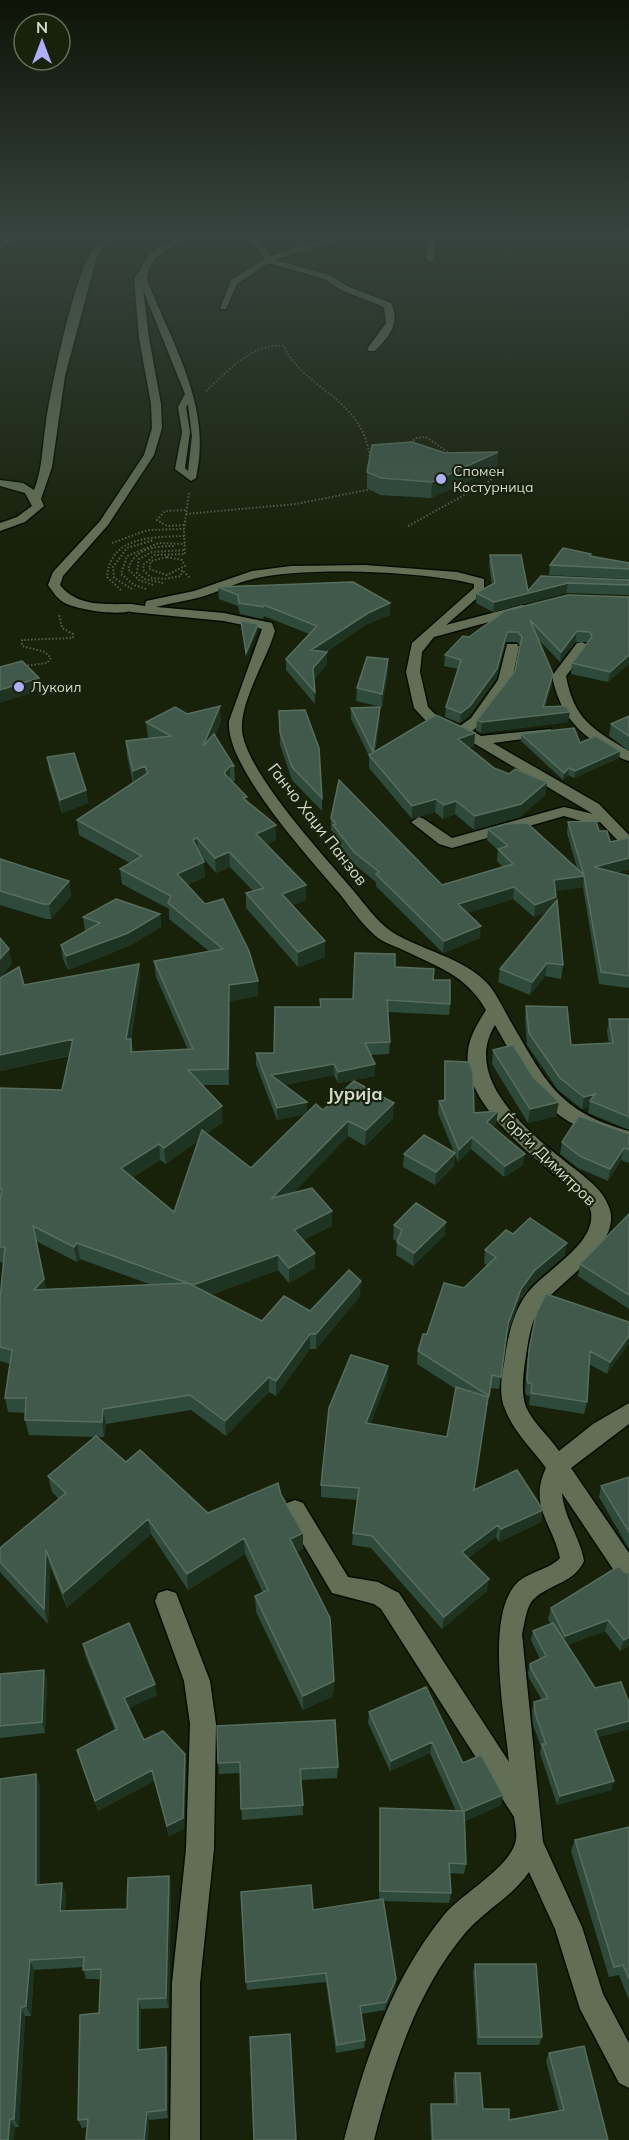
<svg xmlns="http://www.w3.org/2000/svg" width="629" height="2140" font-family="Mulish,sans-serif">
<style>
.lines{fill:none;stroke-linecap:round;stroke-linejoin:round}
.lane-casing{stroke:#040b00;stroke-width:3}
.street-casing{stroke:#040b00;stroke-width:3}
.secondary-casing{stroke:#040b00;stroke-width:3}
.highway-casing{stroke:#040b00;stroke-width:3}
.path{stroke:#545d49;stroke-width:2;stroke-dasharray:1.5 2;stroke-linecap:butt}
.lane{fill:#626f54;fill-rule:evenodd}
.street{fill:#626f54;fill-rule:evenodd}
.secondary{fill:#626f54;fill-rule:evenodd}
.highway{fill:#aa993c;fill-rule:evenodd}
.wall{fill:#2e4a3b;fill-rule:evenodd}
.shaded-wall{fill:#1e3321}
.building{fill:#40594a;stroke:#576e5e;stroke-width:1.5}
.poi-dot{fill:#aeaefa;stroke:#18220b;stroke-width:2}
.labels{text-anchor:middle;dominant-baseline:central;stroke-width:4.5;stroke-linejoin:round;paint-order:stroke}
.far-poi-label{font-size:14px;fill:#d3dacb;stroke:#18220b;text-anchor:start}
.street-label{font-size:16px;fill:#d3dacb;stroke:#18220b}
.neighbourhood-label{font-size:18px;font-weight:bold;fill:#d3dacb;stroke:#18220b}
</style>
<rect width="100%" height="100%" fill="#18220b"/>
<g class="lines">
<g class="lane-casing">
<path id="lane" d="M142,265l7,2 -2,13c25,63 66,128 49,198l-5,3 -16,-12 7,-37 -4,-25 7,-13 -46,-114zM188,404l4,32 -4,35 -3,-3 5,-36 -4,-25z"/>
</g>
<g class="street-casing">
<path id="street" d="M19,233h11l-30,15v-6z
M244,233h9l18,23 66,-22 19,-1 -81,27 55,15 17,11 44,17c10,20 -2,34 -16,48h-6l-2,-2 19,-26 -2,-16 -43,-17 -17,-11 -55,-16 -32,21 -11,25h-6l11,-29 34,-21z
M428,233h8l-2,26 -4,3 -4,-3z
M365,565l92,7 27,7v13l-38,33 76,-20 4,1v6l-92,25 -12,15 -2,20 8,35 9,9 23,10 11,-8 27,-38 9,-36h10l2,3 -7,33 -31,44 -9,7 9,5 70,-7v6l-5,1 -53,7 106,61 30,31v14l-5,-2 -24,-25 -8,2 -28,-8 -112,32 -13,-4 -28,-22 8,-5 5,2 28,19 112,-31 29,7 -128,-76 -38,-16 -13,-14 -8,-36 6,-29 62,-55v-4c-50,-13 -171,-18 -221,-5 -18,4 -35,13 -52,18 -15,4 -30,6 -45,10l68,6 48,10 3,8c-8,28 -35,70 -33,99 3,41 82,126 110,159 12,14 25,33 40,43 31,19 70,25 95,51 10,11 17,27 24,39 34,59 48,90 118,109v14c-85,-24 -93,-47 -134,-120 -32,52 29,103 66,133 17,15 42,28 49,52 10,36 -50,71 -69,96 -11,15 -13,38 -16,56 -2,14 -4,32 1,45 7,16 23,29 33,44l34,-27 36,-21v21l-58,44 58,85v31l-8,-3 -59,-88c2,25 18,44 22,68 -10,22 -32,22 -49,37 -9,7 -10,25 -13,36l21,208 39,85 21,67 26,49v45l-10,-5 -39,-74 -25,-80 -26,-57c-16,24 -44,38 -63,60 -50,59 -73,134 -92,208h-30c21,-80 47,-160 100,-225 17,-21 69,-49 72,-76 1,-7 -1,-15 -2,-22l-133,-208 -7,-5 -42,-11 -49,-83 4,-7 8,-3 8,3 45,74 30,5 21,11 110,169c-4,-45 -24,-144 7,-178 11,-12 33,-14 44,-26 -7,-34 -32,-52 -14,-90 -14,-19 -33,-37 -41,-59 -6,-14 -4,-31 -1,-45 3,-23 8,-50 22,-69 17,-24 70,-50 65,-83 -2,-14 -20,-24 -31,-33 -33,-27 -99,-79 -92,-128 2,-16 10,-28 18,-41 -20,-35 -48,-43 -83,-60 -8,-4 -18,-7 -25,-12 -15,-12 -27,-30 -39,-45 -30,-35 -114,-127 -110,-172l33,-92 -38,-8 -93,-9 -6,-4 6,-4 14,2 1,-5 48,-10 58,-20 39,-5z
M582,642l7,4 -23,30c8,44 27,53 63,75v10c-9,-2 -17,-9 -25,-13 -30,-18 -45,-38 -52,-72l25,-33z
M167,1590l9,3 34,88 6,43 -2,125 -14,134v157h-30l2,-157 14,-134 4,-125 -6,-43 -29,-80 3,-8z"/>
</g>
<g class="secondary-casing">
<path id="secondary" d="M114,233h10l-22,16 -5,7 -32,120 -13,91 -11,32 3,7 -19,16 -25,9v-8l17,-6 15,-11 -7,-13 -25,-7v-6l23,3 11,7c9,-22 8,-45 12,-68 5,-34 29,-153 49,-176 5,-5 13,-9 19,-13z
M186,233h11l-32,17 -10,9 -13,20 7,59 12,66 1,24 -8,27 -46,70 -45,51 -3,9c17,22 46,19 71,19l6,4c-11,10 -61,2 -74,-6 -6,-4 -9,-9 -13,-14l-2,-3 5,-13 47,-51 44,-66 8,-27 -1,-24 -12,-66 -5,-59 15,-24 10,-9z"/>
</g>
<g class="highway-casing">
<path id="highway" d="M111,233h9l-8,8h-6z"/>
</g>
<path class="path" d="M206,391c22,-20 46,-48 78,-45 18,43 80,51 86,113
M408,445l8,-7 10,-1 26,18
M189,493l-5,36 1,25 -30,1 -12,10 1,6 8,7 12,1 17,-3 1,-6 8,8
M186,514l110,-10 76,-15
M184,525l-17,1 -10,-6 8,-9 22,-1
M408,526l82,-45 4,-5 -7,-8
M112,543l36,-13 36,-1
M167,557l15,3 3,6 -18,9 -18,-6 2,-8z
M163,583l-18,-4 -8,-6 2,-14 13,-7 33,-2
M153,585l-14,-5 -11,-11c7,-21 28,-23 47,-23
M132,589l-18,-11 -1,-11 14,-19 27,-8
M146,589l-12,-4 -13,-11 6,-18 32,-13 26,1
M121,590l-14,-13c3,-41 46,-40 78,-41
M24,666l23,-3 4,-5 -6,-6 -23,-6v-6l51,-2v-4l-11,-6 -3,-14"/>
<use href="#lane" class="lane"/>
<use href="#street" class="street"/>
<use href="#secondary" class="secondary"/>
<use href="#highway" class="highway"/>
</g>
<path class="wall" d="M498,452l-1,16 -66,30 -51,-3 -13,-7v-16z
M591,554v2l38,7v16l-80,-4 1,-10z
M490,555l38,36 13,-15 88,4v15l-63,-2 -73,19 -17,-9v-10l16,-9 -3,-19z
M218,587l172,28 -23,9 -41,28 1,12 -13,15 1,25 -29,-34v-11l23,-25 -45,-18 -1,3 -23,-5 -2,-8 -19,-7z
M629,597v67l-21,18 -37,-8 1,-11 17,-21h-14l-15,20 -21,-22 13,44 -7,23 25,5 -2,10 -87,11 -5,-3 1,-10 38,-49 5,-25 -3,-4h-11l-10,37 -27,37 -9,7 -15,-6 1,-10 12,-38 -14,-3 1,-11 24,-18z
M388,672l-6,35 -26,-6 1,-13z
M351,708l29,10 -5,34 100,-19 -1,13 -5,2 25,20 15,6 38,8 -2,13 -25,22 -46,13 -19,-16 -12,5 -8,-7 -23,7 -43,-51v-12l-18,-37z
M279,711l43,87v13l-30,-31 -12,-35z
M187,714l34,7 -6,14 19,31 1,15h-3l44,59 -9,4 39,41v15l-14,5 33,52 -27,10 -52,-59v-15l7,-2 -23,-24 -14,6 -14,-16 3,20 -18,8 71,96v15l-28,5 -1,84h-27l21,37 -17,12 45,34 55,-54 -29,6 -21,-55v-12h18l47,-46 32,-8 42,-32 38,13 17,24 -1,11 -61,-3 2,30 -1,12 -18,1 4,21 -37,7 -4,-8 -50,10 23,17v11l16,-3 70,8 -28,28 -17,-10 -55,57 39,18v15l-29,14 12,28 -26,15 -11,-13 -68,25 52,26 48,-10 50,-15 -44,53h-6l-34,47 -7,-4 -43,44 -35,-26 -85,14 -2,13h-7l29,25 82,51 73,-18 22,54 -7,3 38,129 -1,15 -30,14 -47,-98 -1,-16 8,-3 -18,-39 -57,36 -37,-56 -84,74 -17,-42 -2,58 -48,-52v-24l59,-49 -7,-7 -4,-16 46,-39 -65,-2 -4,-15 1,-7 -18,-1 -3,-14 5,-34 -10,-3v-62l4,-36 -4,-1v-174l62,2 7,-34 -69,15 24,-86 115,-21 1,15 -9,60 2,13 55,-2 -32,-73 -2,-16 55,-10 -40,-32v-10l-47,-25 -2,-15 10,-6 -51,-28 -2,-15 56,-37 -6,-27 -1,-15 24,-3 -2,-1 -2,-15zM199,1140l-25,72 -41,-35 27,-17 6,4zM36,1241l41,21 3,-3 72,26 -106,4z
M629,716v35l-20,-15 2,-12z
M521,734l59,9 40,8 -1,7 -45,20 -6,-3 -5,5 -42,-39z
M47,757l39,33 2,13 -26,10 -13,-43z
M331,818l111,67 61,-18 -6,-6 1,-11 -11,-10 1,-11 89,39 -10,-35 1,-11 31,9 11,11 19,27 -13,4 13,3v112l-30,-4 -16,-97 -28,4v10l8,64 -2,14 -16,-3 -15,19 -32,-13 2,-13 47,-57 -13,5 -21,-18 -46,14 13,25 -37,15 -67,-67v-4l-22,-18 -21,-28v-4l-2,-2z
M0,859l69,22 2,15 -20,23h-5l-46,-14z
M160,914l1,13 -32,19 -61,24 -5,-11 -2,-14 25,-14h-1l-2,-14z
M526,1006l45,39 38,-1 -2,-13 2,-12h20v111l-41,-17 1,-6 -7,2 -24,-19 -31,-45 -2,-27z
M493,1050l40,27 23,39 -28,7 -36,-59z
M445,1061l29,52 24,-2 -2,12 -3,4 30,38 -19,12 -33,-28 -13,13 -3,-7 -1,11 -19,19 -32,-18 1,-13 50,-2 -16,-39 1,-12 5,-1v-27z
M629,1134v29l-8,-3 -13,21 -30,-13 -18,-14 2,-12z
M629,1214v95l-51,-33 2,-12z
M394,1225l51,10 -32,31 -17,-11 1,-14 -4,-2z
M513,1234l52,21 -33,29 -13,17 -12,35 -8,53 -9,-1 -16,102 67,32 -42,20 -3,-5 -28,21 19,33 -45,38 -71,-81 -19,-3 1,-12 4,-33 -36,-3v-12l67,-106 -18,45 77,13 9,-48 -39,-25 1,-13 9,-17 37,-46 23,-23 -3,-2 1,-13z
M536,1314l93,8 -22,52 -18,-10 -2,38 -3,12 -55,-9 1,-9 -4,-1 -1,-4 2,-29z
M629,1477v72l-30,-52 2,-11z
M619,1566l10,80 -9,5 -15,-20 -38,14 28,43 34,15v26l-31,8 16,44 -3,9 -54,15 -17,-52 1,-6 -8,-22 -1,-14 2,-9 8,-2 -13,-22 -1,-5 2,-9 10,-5 -9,-19 2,-9 18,-7 -3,-5 3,-11z
M83,1644l74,51 -28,13 15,32 41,14 1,11 -2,64 -15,7 -15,-55 -56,30 -21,-61 38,-20 -30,-75z
M44,1670l3,11 -2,52 -45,5v-64z
M426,1687l37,76 38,42 -36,16 1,43 -2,10 -14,-1 1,20 -2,10 -66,-2 13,78 -1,9 -10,22 -24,4 4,26 -1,8 -28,5 -10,-71 -79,8 -1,-8 67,-72 66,-11 1,-91 76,3 -26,-58 -40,18 -22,-48 1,-11z
M217,1726l121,41 -1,11 -36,2 2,35 -61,5 -2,-47 -21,1 -1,-11z
M36,1774l4,12v99l26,9 -1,17 62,-2 42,-33 2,11 -2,121 -28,1v41l25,-3 2,9v62l-19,2 -1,20h-62l1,-13 -5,1 -4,-8 21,-107 1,-34h-14l-3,-12 -49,3 -3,46h-6l-6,111h-4l-15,13z
M629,1827v173l-10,-25 -10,2 -38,-126 4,-11z
M475,1964l67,73 -3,8h-62l-4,-73z
M549,2053l59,87h-177l-1,-29 1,-7h23l-1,-24 2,-7 28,36 26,11 50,-9 -13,-50z"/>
<path class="shaded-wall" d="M498,452l-1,16 -66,30 1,-16z
M568,583l-2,10 -73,19 1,-10z
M390,603v12l-23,9 -56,37v-11l57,-37z
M258,624v6l-12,29v-6z
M577,631l-2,11 -15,20 1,-10z
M507,632l-1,10 -10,37 -27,37 -9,7 1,-10z
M327,652v12l-14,16v-12z
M629,655v9l-21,18 2,-10z
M388,659v13l-6,35v-13z
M553,674l-1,10 -10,31 28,-3 -2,10 -87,11 1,-11 61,-15z
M39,678l2,12 -41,13v-13z
M220,706l1,15 -17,39 -1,-14z
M380,707v11l-7,42v-8z
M475,733l-1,13 -17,6 1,-13z
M620,751l-1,7 -45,20 1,-7z
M145,766l1,15 -12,5 -1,-15z
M230,766v15l-6,-8z
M569,768l-1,7 -5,5 1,-7z
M547,782l-2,13 -25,22 -46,13 1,-14z
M86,790l2,13 -26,10 -2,-13z
M436,799l-1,13 -23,7v-13z
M456,801l-1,13 -12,5 1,-14z
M276,825v15l-19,9 -1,-15z
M197,838l1,15 -5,-13z
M229,852l1,15 -14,6 -1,-15z
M629,858v11l-37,10 2,-12z
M204,862l1,15 -27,12 -1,-15z
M584,876l-1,11 -31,5 2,-12z
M69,881l2,15 -20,23 -2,-15z
M306,885v15l-24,9v-15z
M514,887l-1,12 -56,17 1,-12z
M556,897l-2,12 -20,8 1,-12z
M160,914l1,13 -32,19 -61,24 -2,-14z
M481,926l-1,12 -37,15 1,-12z
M325,941v16l-27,10v-15z
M9,949l3,15 -12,14v-19z
M547,963l-2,13 -15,19 2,-13z
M139,964l1,15 -12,75 -2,-15z
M258,981v15l-28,5 -1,84 -1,-16 1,-84z
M73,1039l2,15 -75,17v-16z
M334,1064v11l-62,12 -1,-12z
M375,1064v12l-37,7v-11z
M595,1094l-5,7 -1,6 -7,2 2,-12z
M307,1102v12l-30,6v-12z
M559,1102l-3,14 -28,7 2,-14z
M394,1103l-1,15 -28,28 1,-16z
M222,1106l1,16 -57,42 -2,-16z
M498,1111l-2,12 -11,11 2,-12z
M348,1121v15l-75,77 -1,-15z
M472,1137l-1,12 -13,13 1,-12z
M159,1144l1,16 -37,23 -2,-15z
M624,1148l-3,12 -13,21 2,-12z
M455,1153l-1,13 -19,19 1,-13z
M525,1154l-2,11 -19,12 1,-11z
M332,1211v15l-38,19v-15z
M446,1222l-1,13 -32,31 1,-13z
M77,1243l3,16 -3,3 -3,-15z
M567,1243l-2,12 -33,29 -13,17 -13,36 2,-13 13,-35 13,-18z
M315,1253v15l-26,15v-15z
M278,1255v15l-83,30 -2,-15z
M44,1279l3,15 -13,-4z
M361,1281l-1,15 -44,53v-15z
M310,1334v15l-34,47v-15z
M629,1336v8l-22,30 3,-12z
M388,1366v13l-22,57v-13z
M269,1377v15l-43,44 -1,-15z
M103,1409l3,15 -2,13 -2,-15z
M543,1510l-2,12 -42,20 2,-13z
M148,1519l3,15 -84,74 -4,-15z
M498,1525l-2,12 -36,27 2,-12z
M303,1533v16l-13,6v-16z
M244,1538l1,16 -57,36 -1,-16z
M46,1550l4,16 -2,58 -4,-15z
M489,1579l-2,12 -45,38 2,-12z
M608,1620l-3,11 -43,16 3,-11z
M629,1637v9l-9,5 4,-11z
M44,1670l3,11 -2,52 -3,-11z
M334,1681l-1,15 -30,14v-14z
M155,1684l2,11 -31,15 -2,-12z
M629,1721v8l-37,9 3,-8z
M432,1742l-2,11 -40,18 1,-10z
M185,1754l1,11 -2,64 -15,7 -2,-10z
M152,1770l2,11 -56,30 -3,-10z
M36,1774l4,12v110l-4,-11z
M614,1781l-3,9 -54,15 3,-9z
M503,1795l-2,10 -39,17 2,-11z
M169,1876l2,11 -2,121 -3,-10z
M62,1883l4,11 -2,28 -4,-11z
M30,1960l4,10 -3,46 -5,-10z
M396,1979l-1,9 -10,22 1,-8z
M138,1999l3,10v50l-3,-9z
M21,2007l4,9 -6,111 -5,-8z
M166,2047l2,9v62l-2,-8z
M147,2112l2,8 -1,20h-4z
M10,2119l5,8 -1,13h-6z"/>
<path class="building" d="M412,442l33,11 53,-1 -66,30 -51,-4 -14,-6 5,-27z
M563,548l28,6 -1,2 39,7v6l-79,-4z
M490,555h31l7,36 13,-15 88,4v5l-61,-2 -74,19 -18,-9 19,-10z
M353,582l37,21 -22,10 -57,37 16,2 -14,16 2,24 -29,-33 31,-33 -53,-21 -1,2 -24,-4 -1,-8 -20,-8z
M568,595l61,2v58l-19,17 -38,-9 20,-26 -2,-5 -13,-1 -16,21 -31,-32 23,54 -10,33 23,-1 4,6 -88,10 -5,-2 38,-49 7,-34 -4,-5h-11l-10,37 -27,37 -9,7 -15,-6 15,-47 -16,-5 18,-19 6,1 36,-26z
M241,621l17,3 -12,29z
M367,657l21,2 -6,35 -25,-6z
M22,661l17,17 -39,12v-23z
M220,706l-17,40 11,-12 20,32h-4l-6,7 23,24 -4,1 33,27 -20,9 50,51 -24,9 43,47 -27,11 -52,-59 18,-5 -35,-36 -14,6 -18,-20 -4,2 11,22 -27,12 28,30 18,-5 26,52 9,30 -29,4 -1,84 -40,1 34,36 -58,42 -5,-4 -38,24 53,44 28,-82 49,38 65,-64 7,6 31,-29 40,22 -28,27 -18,-9 -76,77 40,-10 20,23 -38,19 21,23 -26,15 -11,-13 -85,30 -116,-42 -3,4 -41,-21 11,53 -10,11 154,-7 74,38 22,-25 26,15 39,-41 12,11 -45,53h-6l-34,47 -7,-4 -44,44 -35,-26 -87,14 -1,13 -77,-2 1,-22h-21l7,-48 -12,-3v-48l5,-52h-5v-46l2,-12h-2v-101l62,2 11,-51 -73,16v-77l19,-11 5,18 115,-21 -13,75h5v13l62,-3 -39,-88 69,-12 -55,-46 3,-7 -51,-27 22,-13 -65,-36 71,-47 -3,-7 -12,5 -7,-30 45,-5 -25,-14 29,-15 12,7z
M380,707l-7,45 -22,-44z
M305,710l14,38 3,50 -30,-31 -12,-35 -1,-21z
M436,715l39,18 -17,6 36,29 15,6 6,-5 32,13 -26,22 -46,12 -19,-15 -12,4 -8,-6 -24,7 -43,-51z
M629,716v20l-18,-12z
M574,728l6,15 16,-7 24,15 -45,20 -6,-3 -5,5 -43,-39z
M74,753l12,37 -26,10 -13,-43z
M339,780l103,105 71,-21 -15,-15 10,-3 -20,-17 18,-5 21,-1 57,52 -16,-53 28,-1 3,10h8l3,11 19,-4v20l-35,9 35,9v100l-28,-4 -17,-96 -30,4 2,17 -21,8 -21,-18 -56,17 23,22 -37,15 -68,-67 3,-2 -25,-20 -21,-27 3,-1 -5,-6z
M0,859l69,22 -20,23h-6l-43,-13z
M116,899l44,15 -32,19 -62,23 -5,-11 39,-22 -17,-6z
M557,900l6,65 -16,-2 -15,19 -32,-13z
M0,938l9,11 -9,10z
M355,953l40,1v13l39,2 -1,11h17v24l-63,-4 3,42 -25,1 10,21 -37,8 -4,-8 -63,11 36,27 -30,6 -21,-55h18l1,-46h46l-1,-8h33z
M526,1006l41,1 4,38 42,-2 -4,-24h20v98l-39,-16 5,-7 -11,3 -24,-19 -31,-45z
M513,1045l20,32 26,25 -29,7 -37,-59z
M445,1061l24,1 4,11 1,40 24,-2 -11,11 38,32 -20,12 -33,-29 -13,13 -20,-49 6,-1z
M579,1116l50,18v16l-5,-2 -14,21 -30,-13 -18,-14z
M424,1135l31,18 -19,19 -32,-18z
M416,1203l30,19 -32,31 -17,-11 5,-12 -8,-5z
M629,1214v81l-49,-31z
M530,1218l37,25 -33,28 -13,18 -13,35 -7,53 -9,-2 -3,21 -71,-45 5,-17h4l17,-51 20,5 32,-31 -11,-7 21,-20 7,4z
M546,1294l83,28v14l-19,26 -20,-11 -3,51 -56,-9 1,-9 -4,-1 -1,-4 2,-29 7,-36z
M351,1355l37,11 -22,57 81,14 9,-50 32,10 -14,93 43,-20 26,40 -42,19 -3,-4 -36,27 27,27 -45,38 -72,-81 -19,-3 6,-45 -38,-3 8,-77z
M96,1436l30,26 14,-12 68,63 70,-30 3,12 22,38 -13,6 40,79 4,63 -31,15 -48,-100 13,-6 -24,-52 -57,36 -39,-55 -85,74 -17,-43 -2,59 -44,-47v-14l66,-55 -18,-17z
M629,1477v55l-28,-46z
M619,1566l5,6 5,1v64l-5,3 -16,-20 -43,16 -14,-28z
M129,1623l26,61 -31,14 20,42 19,-9 22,23 -2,64 -16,8 -15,-56 -57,31 -18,-51 40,-21 -34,-85z
M553,1623l42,65 26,-6 8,21v18l-34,9 19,51 -54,15 -18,-52h4l-10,-28 -2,-14 14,-4 -17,-29 -1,-5 16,-8 -13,-25z
M44,1670l-2,52 -42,4v-52z
M426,1687l37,76 18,-8 22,40 -39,16 2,53 -17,-1 2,30 -71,-2v-83l83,3 -31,-69 -41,19 -22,-49z
M335,1720l3,47 -38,2 3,36 -62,4 -1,-47 -22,1 -1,-37z
M36,1774v111l26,-2 -2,28 67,-2 1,-31 41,-2 -3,122 -28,1v51l28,-3v63l-19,2 -3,28h-58l2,-21 -10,1 2,-105 19,-2 2,-44 -18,1 1,-13 -54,3 -4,46 -5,1 -7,112h-4l-2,21h-8v-361z
M629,1827v152l-6,-14 -9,2 -39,-127z
M311,1885l2,25 70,-11 13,80 -10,23 -26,4 5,34 -28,5 -11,-72 -80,9 -5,-90z
M475,1964h61l6,73h-63z
M290,2034l6,106h-42l-4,-103z
M584,2046l24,94h-175l-2,-36h26l-2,-31h25l3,36h26v11l55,-10 -15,-57z"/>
<linearGradient id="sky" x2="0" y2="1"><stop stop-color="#0d1306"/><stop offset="0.44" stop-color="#37443f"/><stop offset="1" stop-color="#37443f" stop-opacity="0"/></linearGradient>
<rect width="629" height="533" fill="url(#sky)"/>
<g class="poi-dot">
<circle cx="441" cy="479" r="6"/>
<circle cx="19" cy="687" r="6"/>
</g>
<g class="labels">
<g class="far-poi-label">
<text x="453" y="471">Спомен<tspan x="453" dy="16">Костурница</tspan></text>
<text x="31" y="687">Лукоил</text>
</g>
<g class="street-label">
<text transform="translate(318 824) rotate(52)">Ганчо Хаџи Панзов</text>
<text transform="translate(549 1159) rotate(44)">Ѓорѓи Димитров</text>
</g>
<g class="neighbourhood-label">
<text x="355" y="1093">Јурија</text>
</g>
</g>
<g transform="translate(42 42)"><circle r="28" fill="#18220b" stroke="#636c58" stroke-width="1.5"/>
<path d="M0-4.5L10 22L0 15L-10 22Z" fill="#aeaefa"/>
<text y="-9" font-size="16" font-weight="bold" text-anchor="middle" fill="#d3dacb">N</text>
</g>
</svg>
